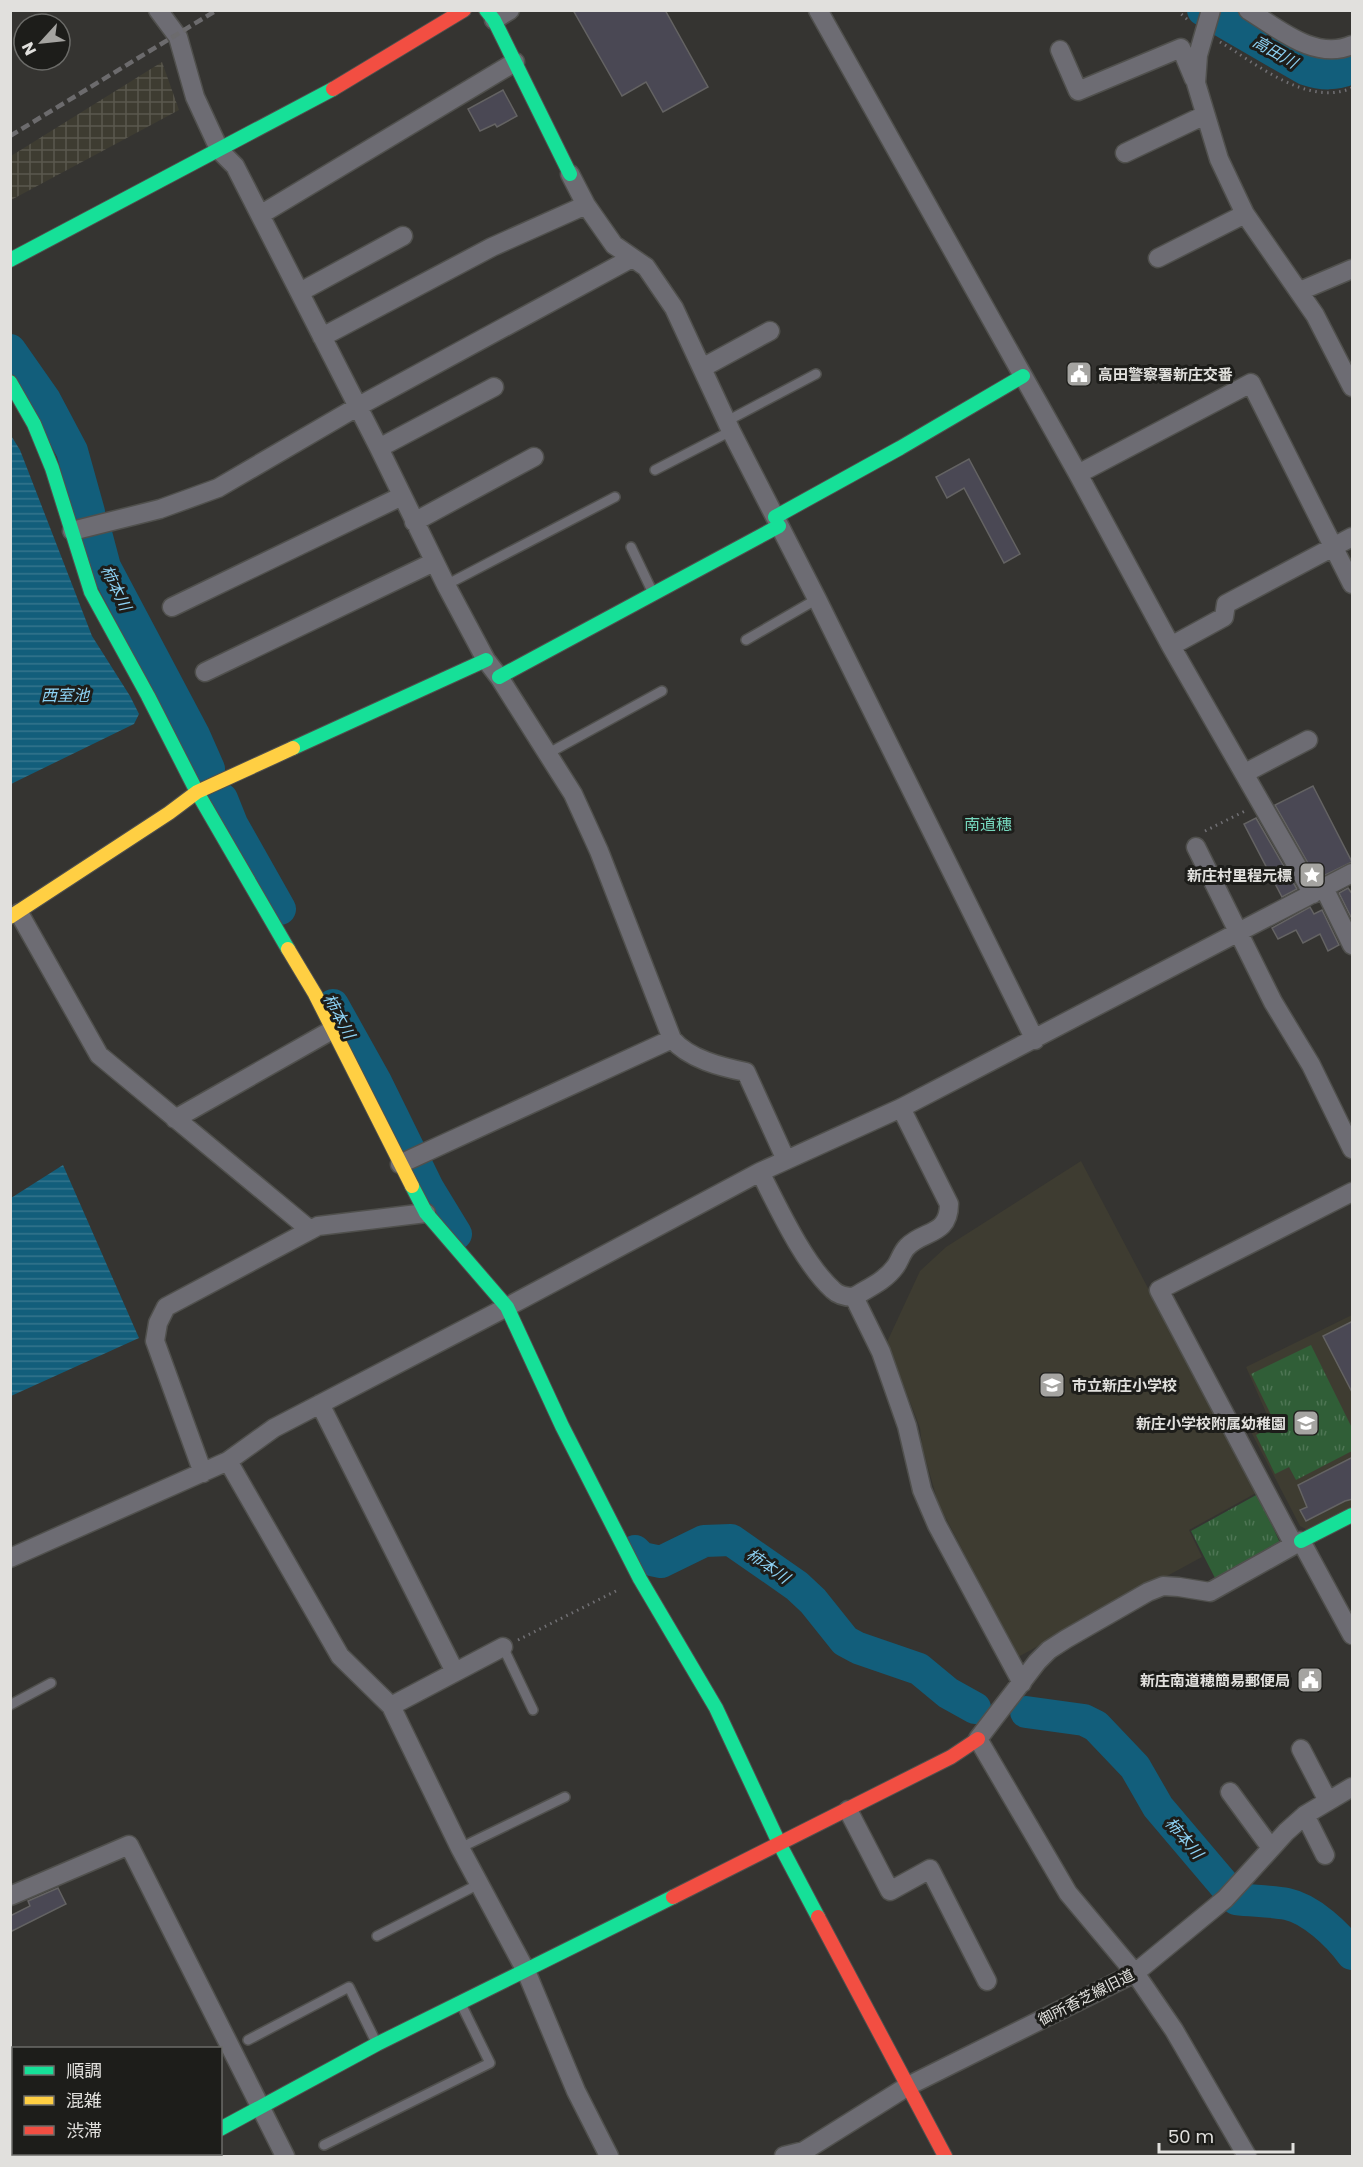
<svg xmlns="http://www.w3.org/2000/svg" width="1363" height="2167" font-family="Poppins,'Noto Sans JP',sans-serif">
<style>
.built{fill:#3e3c31}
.industrial{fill:url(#industrial-grid)}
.grass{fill:url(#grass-tufts)}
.water{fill:url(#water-rules)}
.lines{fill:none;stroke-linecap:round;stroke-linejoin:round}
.river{stroke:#125e7b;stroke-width:32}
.building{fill:#4a4854;stroke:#646363;stroke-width:1.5}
.lane-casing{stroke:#50504d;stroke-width:12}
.street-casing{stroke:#50504d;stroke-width:21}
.fast-casing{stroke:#50504d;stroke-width:16}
.slow-casing{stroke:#50504d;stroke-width:16}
.jam-casing{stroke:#50504d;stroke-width:16}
.path{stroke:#717074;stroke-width:3;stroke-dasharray:1.5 4.5;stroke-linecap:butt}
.lane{stroke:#6d6c73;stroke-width:9}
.street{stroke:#6d6c73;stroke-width:18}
.fast{stroke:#16e098;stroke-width:14}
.slow{stroke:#ffcf43;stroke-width:14}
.jam{stroke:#f24e42;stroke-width:14}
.rail{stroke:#6c6b6d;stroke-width:4.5;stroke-dasharray:9 4.5;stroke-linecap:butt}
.labels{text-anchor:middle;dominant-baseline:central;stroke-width:6;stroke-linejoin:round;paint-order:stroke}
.poi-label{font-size:15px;font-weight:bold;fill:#e1e0dd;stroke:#1d1d1a;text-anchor:end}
.street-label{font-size:15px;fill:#e1e0dd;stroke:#1d1d1a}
.water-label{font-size:16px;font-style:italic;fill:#8dd2f4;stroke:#1d1d1a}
.neighbourhood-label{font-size:16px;fill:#76d7bd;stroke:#1d1d1a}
</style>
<defs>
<pattern id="industrial-grid" width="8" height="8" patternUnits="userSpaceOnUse" patternTransform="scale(1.5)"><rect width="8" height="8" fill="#3e3c31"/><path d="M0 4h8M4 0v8" fill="none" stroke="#5a584e"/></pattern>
<pattern id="grass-tufts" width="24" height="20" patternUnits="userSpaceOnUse" patternTransform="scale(1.5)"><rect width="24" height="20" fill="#305e37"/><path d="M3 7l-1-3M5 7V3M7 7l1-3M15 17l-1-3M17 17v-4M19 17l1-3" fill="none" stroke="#4e7554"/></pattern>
<pattern id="water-rules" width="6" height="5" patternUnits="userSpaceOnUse" patternTransform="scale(1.5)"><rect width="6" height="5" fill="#125e7b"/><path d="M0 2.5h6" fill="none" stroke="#34758d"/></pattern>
</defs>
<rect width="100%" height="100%" fill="#353431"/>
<path class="built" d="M1081,1161l175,332 -67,37 13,27 -184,100 -80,-154 -16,-57 -2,-18 -33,-86 33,-71 26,-24z
M1352,1315v191l-44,24 -8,-4 -51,-98 19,-11 -22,-50z"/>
<path class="industrial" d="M162,62l17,48 -168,90v-44z"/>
<path class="grass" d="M1311,1345l41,83v23l-56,29 -7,-13 -14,7 -19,-39 20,-10 -25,-51z
M1258,1494l22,49 -65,35 -24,-47z"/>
<path class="water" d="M10,434l10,16 72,186 38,60 9,18 -5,10 -123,60z
M63,1165l76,173 -128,58v-198z"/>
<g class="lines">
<path class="river" d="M1203,10l102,59c18,6 30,6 47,-1
M10,350l35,50 27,51 17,61
M96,533l9,34 89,168 15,34
M222,799l10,25 48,85
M333,1005l43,77 52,106 28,46
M635,1551l7,7 19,4 43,-21 27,-1 66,46 16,15 32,40 13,7 61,21 29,24 27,15
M1026,1712l58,8 12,6 39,41 23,40 78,92c17,2 35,2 51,5 24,5 51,31 65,50"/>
</g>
<path class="building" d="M573,10h92l43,77 -45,25 -17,-30 -24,14z
M503,90l14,26 -20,11 -2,-3 -15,7 -12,-22z
M969,459l51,95 -16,9 -40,-75 -17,10 -11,-21z
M1313,786l39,76 -35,17 -42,-74z
M1256,818l41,71 -15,8 -38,-73z
M1348,888l5,7v26l-14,-28z
M1310,907l4,7 8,-4 17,35 -11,6 -8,-17 -17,9 -7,-13 -18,9 -6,-11z
M1353,1321v73l-30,-58z
M1353,1457v42l-8,2 -39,20 -6,-11 7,-3 -9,-22z
M58,1888l8,16 -56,28v-16l20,-10 -2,-5z"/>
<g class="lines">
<g class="lane-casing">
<path id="lane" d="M727,421l89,-47
M655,470l76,-39
M631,547l21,44
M446,585l169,-88
M746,640l71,-41
M547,754l115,-63
M503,1647l30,63
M10,1705l41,-22
M460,1848l105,-51
M377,1936l102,-52
M248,2040l101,-53 27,55
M324,2145l166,-82 -28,-57"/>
</g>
<g class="street-casing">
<path id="street" d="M158,10l20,27 17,60 25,54 15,15 144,282 67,137 40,75 13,17 74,117 26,57 73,188c17,20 49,28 74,33l40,88
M818,10l260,464 93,172 142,248
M1211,10l-13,45 -2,28 23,76 26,55 70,101 37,72
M1248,10c31,19 67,51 104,35
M494,20l16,-10
M1060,50l18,41 103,-43 13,31
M1125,153l80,-38
M570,174l16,31 28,40 32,22 28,41 57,123 86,168 218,441
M260,215l255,-153
M1158,258l87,-44
M1300,291l52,-22
M300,292l103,-56
M322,337l170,-90 94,-42
M702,368l68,-37
M379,448l115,-61
M1078,474l173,-91 101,201
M414,522l120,-65
M72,531l88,-22 58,-21 139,-81 275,-149
M172,607l230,-111
M1171,646l53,-29 2,-13 126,-67
M205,672l229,-110
M1245,773l63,-33
M1196,847l77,155 38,63 41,84
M1324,888l28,57
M19,913l80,142 210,174
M901,1108l48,96c0,32 -26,26 -42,43 -6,6 -7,14 -12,20 -10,14 -27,21 -41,30l27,55 26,74 15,64 15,35 85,158
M175,1119l157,-89
M400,1164l272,-125
M760,1172c18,35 44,92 73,118 6,6 13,7 21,7
M320,1404l135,268
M228,1461l112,195 51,50 69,142 66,123 50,120 33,65
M203,1473l-48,-132 3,-18 8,-16 152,-81 108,-13
M1294,1545l-135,-255 193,-98
M10,1558l218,-97 46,-33 233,-121 253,-135 141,-64 451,-235
M391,1706l112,-59
M1301,1749l27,52
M1230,1792l41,56
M848,1810l42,81 40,-22 57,112
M1305,1815l20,40
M10,1896l119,-51 156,311
M784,2156l20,-5 104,-65 227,-113 90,-74 61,-67 19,-17 47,-28
M1247,2156l-73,-126 -39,-57 -67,-80 -90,-154 59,-77 12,-12 17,-11 82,-47 15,-6 16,1 31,5 91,-51 51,94"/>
</g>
<g class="fast-casing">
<path id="fast" d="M486,10l8,10 76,154
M10,260l323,-171
M10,382l24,42 18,44 39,124 57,104 49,96 91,157
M775,517l125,-69 123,-72
M499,677l280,-151
M293,748l193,-88
M412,1186l14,27 81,94 55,119 78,153 76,129 64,137 38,72
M1301,1541l51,-26
M220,2129l157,-85 296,-147
M168,2156l6,-2"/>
</g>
<g class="slow-casing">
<path id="slow" d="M10,917l159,-104 28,-21 96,-44
M288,949l27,45 97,192"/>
</g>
<g class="jam-casing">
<path id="jam" d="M333,89l131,-79
M673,1897l278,-140 27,-18
M818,1917l127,239"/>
</g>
<path class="path" d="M1177,10l13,12
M1220,42c37,22 87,65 132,46
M1205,831l40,-20
M518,1640l102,-51"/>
<use href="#lane" class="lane"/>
<use href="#street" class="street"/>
<use href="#fast" class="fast"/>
<use href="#slow" class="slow"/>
<use href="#jam" class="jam"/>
<path class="rail" d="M10,136l207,-126"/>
</g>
<defs>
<g id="civic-square" transform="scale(1.35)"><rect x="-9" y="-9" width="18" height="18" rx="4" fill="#a5a4a1" stroke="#1d1d1a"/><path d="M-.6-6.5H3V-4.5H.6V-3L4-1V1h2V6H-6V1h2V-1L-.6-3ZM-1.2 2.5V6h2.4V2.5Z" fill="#fff"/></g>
<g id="sight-square" transform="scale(1.35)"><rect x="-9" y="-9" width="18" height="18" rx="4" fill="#a5a4a1" stroke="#1d1d1a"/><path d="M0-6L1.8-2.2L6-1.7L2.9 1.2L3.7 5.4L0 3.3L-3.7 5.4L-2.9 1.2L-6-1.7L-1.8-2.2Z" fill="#fff"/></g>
<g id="school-square" transform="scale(1.35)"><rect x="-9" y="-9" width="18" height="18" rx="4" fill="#a5a4a1" stroke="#1d1d1a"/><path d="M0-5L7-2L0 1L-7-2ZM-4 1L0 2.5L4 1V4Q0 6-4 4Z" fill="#fff"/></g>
</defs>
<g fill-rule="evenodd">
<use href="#civic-square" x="1079" y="374"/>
<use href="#sight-square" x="1312" y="875"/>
<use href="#school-square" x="1052" y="1385"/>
<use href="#school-square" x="1306" y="1423"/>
<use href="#civic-square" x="1310" y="1680"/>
</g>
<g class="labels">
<g class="poi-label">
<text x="1098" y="374" text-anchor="start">高田警察署新庄交番</text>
<text x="1292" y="875">新庄村里程元標</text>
<text x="1072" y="1385" text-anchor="start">市立新庄小学校</text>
<text x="1286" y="1423">新庄小学校附属幼稚園</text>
<text x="1290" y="1680">新庄南道穂簡易郵便局</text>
</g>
<g class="street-label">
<text transform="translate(1086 1997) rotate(-27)">御所香芝線旧道</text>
</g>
<g class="water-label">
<text transform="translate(1275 52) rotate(30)">高田川</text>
<text transform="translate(116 588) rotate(64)">柿本川</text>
<text x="65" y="695">西室池</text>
<text transform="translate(339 1016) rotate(62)">柿本川</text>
<text transform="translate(768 1566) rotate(35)">柿本川</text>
<text transform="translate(1184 1838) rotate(50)">柿本川</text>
</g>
<g class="neighbourhood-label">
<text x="988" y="824">南道穗</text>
</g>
</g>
<rect width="1363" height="2167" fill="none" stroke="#e1e0dd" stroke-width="24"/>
<rect x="12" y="2047" width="210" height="108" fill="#1d1d1a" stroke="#6b6b68" stroke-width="1.5"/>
<rect x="24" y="2066" width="30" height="9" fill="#16e098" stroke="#6b6b68" stroke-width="1.5"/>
<text x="66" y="2077" font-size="18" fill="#e1e0dd">順調</text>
<rect x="24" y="2096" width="30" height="9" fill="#ffcf43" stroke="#6b6b68" stroke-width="1.5"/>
<text x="66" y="2107" font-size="18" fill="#e1e0dd">混雑</text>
<rect x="24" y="2126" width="30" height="9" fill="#f24e42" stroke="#6b6b68" stroke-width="1.5"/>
<text x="66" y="2137" font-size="18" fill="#e1e0dd">渋滞</text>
<g transform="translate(42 42) rotate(243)"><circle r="28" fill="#1d1d1a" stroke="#6b6b68" stroke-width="1.5"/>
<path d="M0-4.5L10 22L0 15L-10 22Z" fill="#a5a4a1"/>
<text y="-9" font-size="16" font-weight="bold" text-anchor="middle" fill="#e1e0dd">N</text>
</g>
<path d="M1159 2143v9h134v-9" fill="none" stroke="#e1e0dd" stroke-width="3"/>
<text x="1168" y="2143" font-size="18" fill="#e1e0dd" stroke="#1d1d1a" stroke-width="4.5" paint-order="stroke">50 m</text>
</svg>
